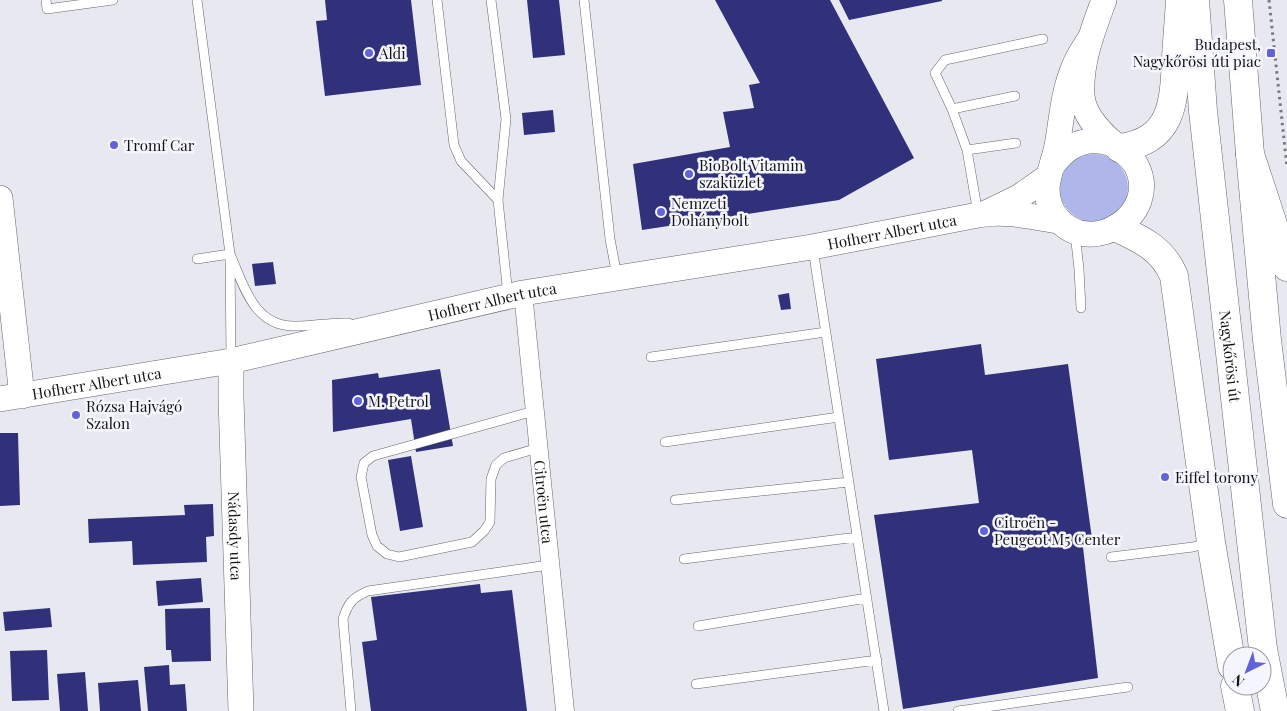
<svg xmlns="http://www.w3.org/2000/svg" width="1287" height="711" font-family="'Playfair Display',serif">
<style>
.green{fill:#afb6ea}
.building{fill:#31307a}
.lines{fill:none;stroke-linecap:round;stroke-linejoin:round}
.lane-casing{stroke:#65666b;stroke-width:10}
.street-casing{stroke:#65666b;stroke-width:19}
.secondary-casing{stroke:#65666b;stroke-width:26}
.primary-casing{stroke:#65666b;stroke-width:29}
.path{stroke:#78787c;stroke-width:3;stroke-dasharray:2.5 4;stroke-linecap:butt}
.lane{stroke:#fff;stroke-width:9}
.street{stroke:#fff;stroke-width:18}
.secondary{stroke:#fff;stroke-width:25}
.primary{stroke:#fff;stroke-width:28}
.poi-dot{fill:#6263db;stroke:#f5f6fd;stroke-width:2}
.labels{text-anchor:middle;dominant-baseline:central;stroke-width:5;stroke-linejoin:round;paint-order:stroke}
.poi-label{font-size:15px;fill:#141416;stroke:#f5f6fd;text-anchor:start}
.street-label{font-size:15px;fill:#141416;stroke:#f5f6fd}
</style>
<rect width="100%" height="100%" fill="#e8e9f0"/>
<path class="green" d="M1060 188a34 34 0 1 1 68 0a34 34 0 1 1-68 0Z"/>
<path class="building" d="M325,0h86l10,85 -96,11 -9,-75 11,-1z
M527,0h32l6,55 -32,3z
M715,0h115l84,158 -75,42 -197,30 -9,-66 97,-17 -7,-35 31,-4 -5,-23 11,-2z
M839,0h103v1l-93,19z
M553,110l2,22 -31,3 -2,-22z
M273,262l3,22 -21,2 -3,-22z
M789,293l2,16 -10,1 -3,-15z
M981,344l4,31 83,-11 25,182 -10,1 15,131 -195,31 -29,-194 105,-12 -7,-53 -83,10 -13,-101z
M440,369l13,77 -37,6 -5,-33 -78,13 -1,-52 46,-7 1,5z
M0,433h18l2,72 -20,1z
M411,456l12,71 -23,4 -12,-71z
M213,504l1,32 -8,1 1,25 -74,3 -1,-24 -43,2 -1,-24 97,-4 -1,-10z
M201,578l2,24 -45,4 -2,-25z
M480,584l1,9 31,-3 15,121h-156l-9,-69 15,-2 -6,-43z
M50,608l2,19 -47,4 -2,-19z
M210,608l1,53 -39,1 -1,-12h-5l-1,-41z
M47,650l2,50 -37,1 -2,-50z
M169,665l1,20 15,-1 2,27h-39l-4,-44z
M85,672l3,39h-28l-3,-37z
M138,680l3,31h-41l-2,-28z"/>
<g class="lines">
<g class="lane-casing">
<path id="lane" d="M46,0l1,9 66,-9
M197,0l33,254 1,106
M437,0l17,145 7,16 37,39
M491,0l15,119 -8,81 10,95
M584,0l26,239 7,37
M952,109l63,-13
M967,150l49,-7
M978,214l-11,-64 -15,-41 -17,-36 10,-13 98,-21
M1075,233l4,36 2,39
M813,249l71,462
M197,259l33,-5c13,29 23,73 65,72 18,0 36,-4 54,-3
M651,357l175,-25
M534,411l-161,45 -9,7 -3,14 11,58 5,11 10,8 12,3 73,-15 12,-11 6,-9 1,-43 5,-14 8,-7 34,-10
M665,442l174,-25
M675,500l174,-18
M1111,557l82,-10 14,-4
M684,559l173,-22
M698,626l169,-28
M696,684l181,-24
M351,711l-8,-92c5,-16 9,-21 25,-28l181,-26
M958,711l170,-24"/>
</g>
<g class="street-casing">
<g id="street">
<path id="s1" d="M523,293l42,418"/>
</g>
</g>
<g class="secondary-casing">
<g id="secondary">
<path d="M1091,37c-6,10 -13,19 -17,30 -10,23 -12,48 -16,73 -2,16 -10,32 -11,48 0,12 4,23 11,31 32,39 104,-4 78,-54 -5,-9 -14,-14 -22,-21 -14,-12 -31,-29 -32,-49 -2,-33 11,-65 22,-95"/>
<path d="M1053,165c15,-22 37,-30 62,-20"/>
<path d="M0,198l22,198"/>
<path d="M988,212l31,-15 30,-21"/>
<path id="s2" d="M231,361v37l10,313"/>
<path id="s3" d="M0,399l231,-38 292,-68 289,-46 166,-32c27,-5 55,2 81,6"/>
</g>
</g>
<g class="primary-casing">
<g id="primary">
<path id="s4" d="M1195,0l8,111 60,538 12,62"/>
<path d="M1238,0l12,154 37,113"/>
<path d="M1119,148c54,-7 55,-45 57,-90 1,-19 3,-39 4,-58"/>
<path d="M1250,154l17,186 20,164"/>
<path d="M1117,228c24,11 46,21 57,48l37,266 21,124"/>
<path d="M1235,686l5,25"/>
</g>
</g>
<path class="path" d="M1269,0l18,167"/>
<use href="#lane" class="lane"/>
<use href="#street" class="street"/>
<use href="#secondary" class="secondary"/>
<use href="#primary" class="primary"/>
</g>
<g class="poi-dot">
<circle cx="369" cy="53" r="5"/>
<rect x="1266" y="48" width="10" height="10" rx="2.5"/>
<circle cx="114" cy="145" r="5"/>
<circle cx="689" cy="174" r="5"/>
<circle cx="661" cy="212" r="5"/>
<circle cx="358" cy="401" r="5"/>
<circle cx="76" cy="415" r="5"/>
<circle cx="1165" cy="477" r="5"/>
<circle cx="984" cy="531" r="5"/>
</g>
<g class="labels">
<g class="poi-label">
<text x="1261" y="44" text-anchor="end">Budapest,<tspan x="1261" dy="17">Nagykőrösi úti piac</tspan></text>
<text x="379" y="53">Aldi</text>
<text x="124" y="145">Tromf Car</text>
<text x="699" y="165">BioBolt Vitamin<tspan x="699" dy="17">szaküzlet</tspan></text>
<text x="671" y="203">Nemzeti<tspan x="671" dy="17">Dohánybolt</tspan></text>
<text x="368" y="401">M. Petrol</text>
<text x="86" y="406">Rózsa Hajvágó<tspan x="86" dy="17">Szalon</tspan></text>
<text x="1175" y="477">Eiffel torony</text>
<text x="994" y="522">Citroën -<tspan x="994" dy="17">Peugeot M5 Center</tspan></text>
</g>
<g class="street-label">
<text stroke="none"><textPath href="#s3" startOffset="908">Hofherr Albert utca</textPath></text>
<text stroke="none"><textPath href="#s3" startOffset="502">Hofherr Albert utca</textPath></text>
<text stroke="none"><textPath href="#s4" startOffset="358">Nagykőrösi út</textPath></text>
<text stroke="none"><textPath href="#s3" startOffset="98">Hofherr Albert utca</textPath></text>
<text stroke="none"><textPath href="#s1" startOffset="210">Citroën utca</textPath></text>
<text stroke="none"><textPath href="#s2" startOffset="175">Nádasdy utca</textPath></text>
</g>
</g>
<g transform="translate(1247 671) rotate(222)"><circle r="24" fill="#f5f6fd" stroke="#9b9ca1"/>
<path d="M0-4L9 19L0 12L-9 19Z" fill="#6263db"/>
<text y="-8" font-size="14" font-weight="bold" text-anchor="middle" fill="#141416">N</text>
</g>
</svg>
